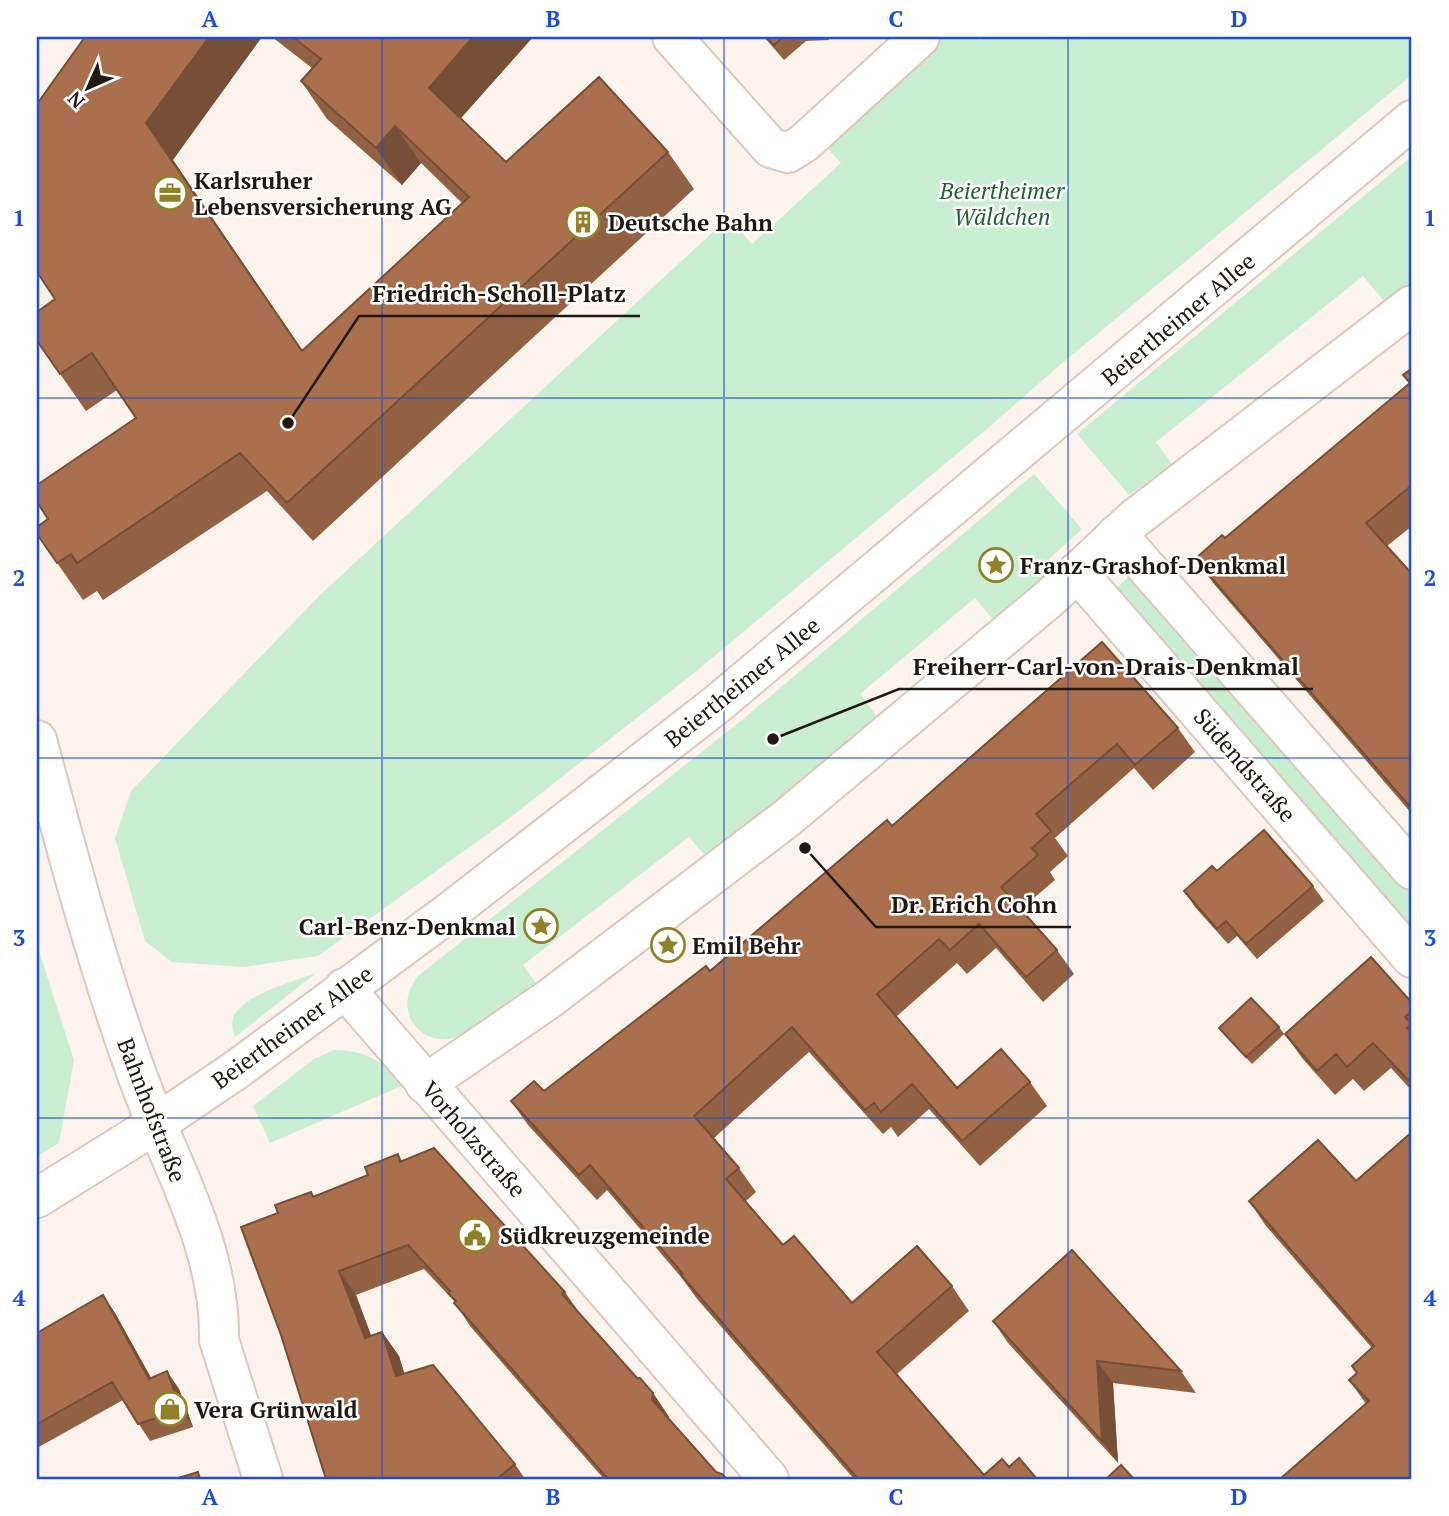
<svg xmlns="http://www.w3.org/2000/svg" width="1449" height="1516" font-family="'PT Serif',serif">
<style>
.green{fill:#c9eed1}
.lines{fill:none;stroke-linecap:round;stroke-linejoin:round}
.minor-casing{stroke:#dfc7b9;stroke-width:42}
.minor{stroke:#fff;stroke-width:38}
.wall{fill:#926042}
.shaded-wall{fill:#774e36}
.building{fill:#aa704d;stroke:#774e36;stroke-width:2}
.grid{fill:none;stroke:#1d4ed8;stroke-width:2;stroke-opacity:0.55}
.labels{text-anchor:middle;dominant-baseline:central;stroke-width:5;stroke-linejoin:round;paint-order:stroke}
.poi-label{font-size:23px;font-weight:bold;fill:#211813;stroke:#fff;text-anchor:start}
.park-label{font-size:23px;font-style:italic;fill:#216036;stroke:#fff}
.street-label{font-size:23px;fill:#211813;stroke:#fff}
.leader{fill:none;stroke:#211813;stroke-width:2.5}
.callout-dot{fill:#211813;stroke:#fff;stroke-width:2.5}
.callout-label{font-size:24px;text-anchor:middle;font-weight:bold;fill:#211813;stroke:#fff;stroke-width:5;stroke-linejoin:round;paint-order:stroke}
.neatline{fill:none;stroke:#1d4ed8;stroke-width:2.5}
.grid-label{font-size:23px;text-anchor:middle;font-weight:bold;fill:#1d4ed8}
</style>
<rect width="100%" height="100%" fill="#fdf3ed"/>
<path class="green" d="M944,37h33l4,4 4,-4h427v38l-351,289 -73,64 -294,245 -187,147 -189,136 -74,11 -72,-5 -27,-21 -30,-103 16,-47 188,-195 409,-378 24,26 89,-81 -16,-17z
M1412,156v133l-23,18 -26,-31 -207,166 16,22 -43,31 -52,-61z
M1034,474l48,55 -33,30 7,9 -62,53 -19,-23 -115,96 18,24 -172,139 -17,-20 -166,128 15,21 -73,48c-41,20 -76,-22 -47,-58l324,-256z
M1137,569l275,316v43l-298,-338z
M37,945l37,115 -15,83 -22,13z
M316,973l-81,64c-3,-9 -5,-18 2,-26 14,-18 57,-30 79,-38z
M334,1050c32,0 50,12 70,35l-134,58 -17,-37 61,-47z"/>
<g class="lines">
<g class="minor-casing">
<path id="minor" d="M672,37l99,111 17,5 16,-10 116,-106
M1117,534l295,336
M1077,572l335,386
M37,740c30,112 60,224 99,332 31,87 85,173 83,268l44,139
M344,988l425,491
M425,1084l124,-85 238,-181 264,-221 83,-78 278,-214
M37,1198l119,-74 80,-54 215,-159 265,-206 696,-585"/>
</g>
<use href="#minor" class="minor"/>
</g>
<path class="wall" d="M272,37h261l-73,81 46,44 162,-10 26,37 -381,352 -46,-50 -164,109 -6,-9 -14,9 -46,-66 11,-15 88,-101 -19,-28 -31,21 -49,-70 18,-42 118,-139 129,191 160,-148 -41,-40 -19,22 -75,-66 -26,-38 11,-13z
M764,37h65v3l-23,1 -22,19z
M1412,368v158l-25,20 25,28v240l-198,-230 -19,-25 30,-21 184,-154z
M1102,642l76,86 17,24 -42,38 -19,-22 -79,70 13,18 -18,16 5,8 -34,29 36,41 17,24 -31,28 -47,-54 -29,26 -10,-11 -61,54 61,71 73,-6 17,24 -67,60 -51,-57 -31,28 -7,-10 -8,7 -74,-82 -95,86 25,30 17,24 -10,9 37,44 69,58 100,-17 17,25 -72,63 87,101 25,-8 28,12h-183l-156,-179 -17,-23 -74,-87 -10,10 -69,-75 -17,-24 33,-10 166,-120 182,-145z
M1217,871l96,15 11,15 -67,58 -20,-23 -9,8 -33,-37 -11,-16z
M1412,1003v88l-21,-23 -27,23 -11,-12 -18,16 -33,-37 -17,-24z
M1279,1027l5,7 -32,30 -27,-29 -6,-7z
M398,1154l4,7 163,131 16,23 56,63 16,15 16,24v2l47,53 11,7h-123l-134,-153 -16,-25 -30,-32 -68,26 15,41 11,-4 17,24 5,17 111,91 10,15h-199l-48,-266 33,-21 3,5 54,-22z
M1356,1181l56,298 -46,-75 -17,-24 8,-7 -5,-7 20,-18 -106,-122 -17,-25z
M103,1295l12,18 36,65 28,11 14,38 -43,14 -27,-41 -86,48v-115z
M993,1321l188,50 15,22 -83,-10 5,80 -110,-120z"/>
<path class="shaded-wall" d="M209,37h53l-89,123 155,228 -182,-265z
M473,37h60l-78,88 -26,-37z
M395,126l26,37 -19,22 -26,-37z
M339,1271l17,24 25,67 -16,-24z
M103,1295l12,18 46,83 -12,-17z
M382,1332l17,24 13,43 -16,-23z
M1097,1361l16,22 5,80 -16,-22z
M167,1371l12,18 14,38 -12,-17z
M653,1393l16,24 -1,6 -16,-23z"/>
<path class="building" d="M85,37h124l-63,86 156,228 167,-154 -74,-71 -19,22 -75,-67 20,-22 -28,-22h180l-44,51 77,74 93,-85 69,75 -381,351 -47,-50 -163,110 -6,-9 -14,9 -20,-29v-7l11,-8 -11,-17v-17l99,-67 -44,-65 -32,21 -23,-33v-29l18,-13 -18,-27v-168z
M766,37h17l-9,8z
M1412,368v117l-46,38 46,51v235l-217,-250 27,-24 3,3 185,-155 -7,-8z
M1102,642l76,86 -43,37 -18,-21 -81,70 15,17 -19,17 6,7 -37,32 56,63 -31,27 -47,-53 -29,26 -11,-11 -62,55 80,94 44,-39 29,33 -68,59 -50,-57 -31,28 -7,-9 -9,7 -73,-83 -98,89 45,52 -13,11 57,66 11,-9 58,67 65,-57 35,40 -75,66 107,123 18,-16 7,8 10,-9 18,21h-179l-177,-204 2,-1 -93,-109 -11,10 -68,-74 23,-20 10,10 162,-125 4,5 177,-151 5,6z
M1264,830l49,56 -67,58 -20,-23 -9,8 -33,-38 28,-25 5,5z
M1371,957l41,46v8l-7,6 7,7 -5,4 5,5v51l-39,-41 -26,24 -11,-13 -19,17 -32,-37z
M1251,998l28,29 -33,30 -27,-29z
M1412,1132v347h-132l89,-78 -20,-21 8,-7 -5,-7 22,-20 -125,-145 69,-61 38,41z
M434,1148l131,144 -3,2 75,84h3l13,15 -1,7 64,72 6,2 5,5h-119l-154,-176 2,-2 -8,-8 2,-2 -42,-46 -69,26 26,67 17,-6 14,44 37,-11 82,99 -18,15h-171l-45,-144 -40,-108 37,-14 -3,-8 36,-13 2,5 55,-22 -3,-8 33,-13 2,8z
M1072,1250l109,121 -84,-10 5,80 -109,-120z
M103,1295l46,84 18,-8 14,39 -43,14 -26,-42 -75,42v-91z
M1121,1465l13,14h-28z
M198,1472l2,7h-25z"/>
<path class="grid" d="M382,37v1442M724,37v1442M1068,37v1442M37,398h1375M37,758h1375M37,1118h1375"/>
<defs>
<g id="office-ring" transform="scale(1.75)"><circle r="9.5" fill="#fff" stroke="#908128" stroke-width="1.5"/><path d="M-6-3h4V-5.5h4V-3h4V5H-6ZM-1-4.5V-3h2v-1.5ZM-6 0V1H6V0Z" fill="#908128"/></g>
<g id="building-ring" transform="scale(1.75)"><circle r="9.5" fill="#fff" stroke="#908128" stroke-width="1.5"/><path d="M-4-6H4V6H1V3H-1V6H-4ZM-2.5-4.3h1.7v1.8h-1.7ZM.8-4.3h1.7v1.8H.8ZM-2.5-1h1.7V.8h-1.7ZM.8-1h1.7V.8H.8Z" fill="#908128"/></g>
<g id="sight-ring" transform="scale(1.75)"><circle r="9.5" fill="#fff" stroke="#908128" stroke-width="1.5"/><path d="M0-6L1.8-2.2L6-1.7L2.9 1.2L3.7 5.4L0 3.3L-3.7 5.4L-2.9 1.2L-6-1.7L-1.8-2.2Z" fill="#908128"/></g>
<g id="civic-ring" transform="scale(1.75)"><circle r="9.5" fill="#fff" stroke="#908128" stroke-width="1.5"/><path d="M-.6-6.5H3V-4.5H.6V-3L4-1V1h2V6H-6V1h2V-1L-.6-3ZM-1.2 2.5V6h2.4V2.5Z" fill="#908128"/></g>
<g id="shop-ring" transform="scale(1.75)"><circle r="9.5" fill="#fff" stroke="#908128" stroke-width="1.5"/><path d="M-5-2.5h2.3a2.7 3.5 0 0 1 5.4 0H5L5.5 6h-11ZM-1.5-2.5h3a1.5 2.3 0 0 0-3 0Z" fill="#908128"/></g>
</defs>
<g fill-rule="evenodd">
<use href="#office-ring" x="170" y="193"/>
<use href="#building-ring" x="583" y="222"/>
<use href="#sight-ring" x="996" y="565"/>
<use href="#sight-ring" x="541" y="926"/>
<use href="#sight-ring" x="668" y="945"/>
<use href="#civic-ring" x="475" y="1235"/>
<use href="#shop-ring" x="170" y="1409"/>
</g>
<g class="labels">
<g class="poi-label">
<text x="194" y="180">Karlsruher<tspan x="194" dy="26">Lebensversicherung AG</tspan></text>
<text x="608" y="222">Deutsche Bahn</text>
<text x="1020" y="565">Franz-Grashof-Denkmal</text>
<text x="516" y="926" text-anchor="end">Carl-Benz-Denkmal</text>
<text x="692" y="945">Emil Behr</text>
<text x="500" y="1235">Südkreuzgemeinde</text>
<text x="194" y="1409">Vera Grünwald</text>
</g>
<g class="park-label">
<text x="1002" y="190">Beiertheimer<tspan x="1002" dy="26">Wäldchen</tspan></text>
</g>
<g class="street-label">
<text transform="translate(1178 319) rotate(-40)">Beiertheimer Allee</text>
<text transform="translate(742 682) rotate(-39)">Beiertheimer Allee</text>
<text transform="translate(1245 765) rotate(49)">Südendstraße</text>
<text transform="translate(292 1027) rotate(-36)">Beiertheimer Allee</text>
<text transform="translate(152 1110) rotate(69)">Bahnhofstraße</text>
<text transform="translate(474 1139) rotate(49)">Vorholzstraße</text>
</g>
</g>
<path class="leader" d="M288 423L359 316H640M773 739L899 689H1313M805 848L876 927H1071"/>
<g class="callout-dot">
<circle cx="288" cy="423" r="7"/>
<circle cx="773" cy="739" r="7"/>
<circle cx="805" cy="848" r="7"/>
</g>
<g class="callout-label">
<text x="499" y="302">Friedrich-Scholl-Platz</text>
<text x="1106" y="675">Freiherr-Carl-von-Drais-Denkmal</text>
<text x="974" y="913">Dr. Erich Cohn</text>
</g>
<rect width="1449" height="1516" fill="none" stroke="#ffffff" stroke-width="77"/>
<g transform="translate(88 88) rotate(225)" stroke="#ffffff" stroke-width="5" paint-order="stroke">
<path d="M0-5L12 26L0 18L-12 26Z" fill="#211813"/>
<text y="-10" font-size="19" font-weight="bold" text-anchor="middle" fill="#211813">N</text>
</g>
<rect x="38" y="38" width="1372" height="1440" class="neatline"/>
<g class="grid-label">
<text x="210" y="27">A</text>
<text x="553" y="27">B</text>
<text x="896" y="27">C</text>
<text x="1239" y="27">D</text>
<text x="19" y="226">1</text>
<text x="1430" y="226">1</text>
<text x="19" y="586">2</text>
<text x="1430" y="586">2</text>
<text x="19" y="946">3</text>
<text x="1430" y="946">3</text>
<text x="19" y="1306">4</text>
<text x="1430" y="1306">4</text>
<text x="210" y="1505">A</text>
<text x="553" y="1505">B</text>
<text x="896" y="1505">C</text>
<text x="1239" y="1505">D</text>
</g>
</svg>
